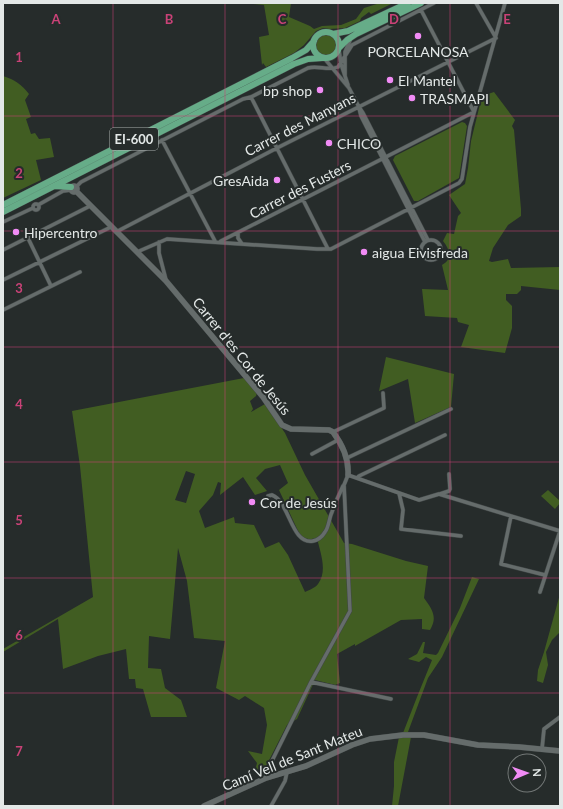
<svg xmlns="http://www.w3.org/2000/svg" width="563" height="809" font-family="Lato,sans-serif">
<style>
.green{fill:#415d22;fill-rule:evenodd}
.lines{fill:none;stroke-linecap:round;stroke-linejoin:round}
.street-casing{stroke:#414747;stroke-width:4.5}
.secondary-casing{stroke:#414747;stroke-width:6}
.primary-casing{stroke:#414747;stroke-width:7}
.street{stroke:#656c6b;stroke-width:3.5}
.secondary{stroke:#656c6b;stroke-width:5.5}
.primary{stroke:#66ac88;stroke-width:6}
.grid{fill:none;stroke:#c94277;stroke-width:1;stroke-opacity:0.55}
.poi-dot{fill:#f18bf5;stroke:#262c2b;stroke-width:1.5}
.labels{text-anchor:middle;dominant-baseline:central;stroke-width:4;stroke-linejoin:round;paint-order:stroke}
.shield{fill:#262c2b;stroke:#aab0af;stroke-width:1}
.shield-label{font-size:13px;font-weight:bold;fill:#e3e8e7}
.poi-label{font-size:14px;fill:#e3e8e7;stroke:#262c2b;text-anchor:start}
.street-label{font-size:14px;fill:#e3e8e7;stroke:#262c2b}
.grid-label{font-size:13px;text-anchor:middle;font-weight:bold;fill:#c94277;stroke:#262c2b;stroke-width:4;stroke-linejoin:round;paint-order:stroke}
</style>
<rect width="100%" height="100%" fill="#262c2b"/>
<path class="green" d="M242,3h49l-2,14 21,9 4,3 8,-3 19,-1 15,-6 8,-11 16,-5h13l-22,11 -2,-2 -8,6 -1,3 -15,7 -16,1 -6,-1 -7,3 -12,14 -10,8 -28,14 -3,-4 -1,2 -3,-28 10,-2 -5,-30z
M315 45a11 11 0 1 1 22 0a11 11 0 1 1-22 0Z
M3,76c12,4 18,8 26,18l-4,6 6,17 -5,2 5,15 4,-1 4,6 11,-1 4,19 -18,3 5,20 -38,18z
M494,92l21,28 -3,6 2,4 7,79v7l-13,9 -15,23 -4,13 3,1 16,-3 3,9 49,-1v23l-39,-4v4l-4,4h-11v6l6,6v22l-7,25 -44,-6 8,-22 -11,-3 -1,-4 -32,-2 -3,-27 26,1 -6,-25c11,-6 8,-15 1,-24l4,-8 7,1 4,-18 3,-3 -12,-18 16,-11 3,-16 3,-27 11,-45z
M462,122l3,1 2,3 -8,52 -41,23h-4l-19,-37 -2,-4 2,-4z
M386,357l68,17 -3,33 -36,16 -7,-44 -29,12z
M244,378l13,15 -1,3 -6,5 3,8 -2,3 14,-8 20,29 20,42 39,68 8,1 54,17 22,5 -4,32c8,11 14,19 6,32l-8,-1v-10l-21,1 -46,26v-2l-18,10 3,29 -5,2 -20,-5 -18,39 -10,6 -26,51 -5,-9 1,-4 -9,-12 14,3 5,-29 -3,-17 -19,-12 -6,4 -23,-12 9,-47 -31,-3 -7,-57 -9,-33 -8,91 -21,-3 -1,32 13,1 4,19 16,12 6,17h-36l-8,-28 -7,-1 -1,-9h-6l-3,-30 -28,7 -35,13 -5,-50 -55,33v-3l90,-52 -13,-131 -8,-55zM280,465l8,18 -9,7 20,43c6,7 10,7 18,5 3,14 11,33 1,46 -3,4 -9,6 -13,8l-17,-37 -9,-13 -14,6 -11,-23 -19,-2 -1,-6 -29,11 -6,-17 14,-16 5,-13 3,1 -1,12 23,-18 12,18 12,-4 -11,-13 9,-9zM186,471l9,3 -9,29 -11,-3z
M548,490l12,11v2l-5,6 -14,-13z
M472,577l7,2 -37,78 -14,21 -20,54 -5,1 14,-36 15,-37 -6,-3 -7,5 -11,-3 9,-5 6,-12h2l-2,11 13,2 2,-2 22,-45z
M560,594v38l-8,8 -6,12 2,13 -5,18 -6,-2 1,-11 6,-18z
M399,737h12l-13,69h-6l2,-20v-24z"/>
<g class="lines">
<g class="street-casing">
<path id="street" d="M476,3l20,35
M339,50l2,14 7,21
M324,58l25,30 10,19 4,6 65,127
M345,76v-24l6,-14
M251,97l77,152
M359,108l2,8 64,126
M162,140l53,101
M76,187l5,-5 162,-83 8,-2 57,-29c10,-3 20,3 30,-1l14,-22 82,-42
M33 207a3 3 0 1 1 6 0a3 3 0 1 1-6 0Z
M38,205l25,-14 8,-1
M3,222l30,-14
M116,232l161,-84 219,-110
M238,233v5l4,6
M28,238l23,48
M421 250a10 10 0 1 1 20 0a10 10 0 1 1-20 0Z
M221,241l253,-129 -53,-102
M159,242v11l7,27
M3,250l87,-44
M137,252l30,-13 150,10h14l128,-66 3,-4 8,-52 35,-124
M3,280l108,-53
M3,310l77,-38
M333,432l51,-24 -1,-15
M312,454l26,-14
M347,458l104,-49
M357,478l2,-2 86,-41
M399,493l4,17 -2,19 60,7
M440,494l9,-3 1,-2 -1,-15
M268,496l4,-1c18,7 19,50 41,46 5,-1 9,-4 12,-9 4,-5 4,-14 7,-20 3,-9 7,-17 11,-26
M511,516l-10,48 44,11
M540,592l20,-61
M311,682l80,17
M542,749l2,-20 16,-12
M266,778v-5l45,-91 39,-71 -6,-126 4,-10 71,25 20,-6 121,37
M271,806l14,-25 2,-9"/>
</g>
<g class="secondary-casing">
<path id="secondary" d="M71 189a3 3 0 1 1 6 0a3 3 0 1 1-6 0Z
M76,191l90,90 97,116 19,28 9,4 38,1 4,2c9,12 16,28 15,43
M204,806l62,-28 40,-12 46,-21 18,-6 33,-4h21l54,10 41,2 41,4"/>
</g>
<g class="primary-casing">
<path id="primary" d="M313 45a13 13 0 1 1 26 0a13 13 0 1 1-26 0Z
M333,34l15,-3 60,-28
M339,48l8,-8 9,-6 65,-31
M55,186l16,1
M3,205l289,-147 14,-8 8,-9
M3,212l291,-148 14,-5 14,-1"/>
</g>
<use href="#street" class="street"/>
<use href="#secondary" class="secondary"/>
<use href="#primary" class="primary"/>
</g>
<path class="grid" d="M113,3v803M225,3v803M338,3v803M450,3v803M3,116h557M3,231h557M3,347h557M3,462h557M3,578h557M3,693h557"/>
<g class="poi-dot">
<circle cx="418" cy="36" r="4"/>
<circle cx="390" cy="80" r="4"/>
<circle cx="320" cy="90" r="4"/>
<circle cx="412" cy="98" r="4"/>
<circle cx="329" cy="143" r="4"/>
<circle cx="277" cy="180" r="4"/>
<circle cx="16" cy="232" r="4"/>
<circle cx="364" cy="252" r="4"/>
<circle cx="252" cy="502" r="4"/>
</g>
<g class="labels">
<rect class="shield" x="110" y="128" width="48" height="22" rx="3"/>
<g class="shield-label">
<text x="134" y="139">EI-600</text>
</g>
<g class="poi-label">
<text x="418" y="51" text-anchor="middle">PORCELANOSA</text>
<text x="398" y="80">El Mantel</text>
<text x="312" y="90" text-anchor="end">bp shop</text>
<text x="420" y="98">TRASMAPI</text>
<text x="337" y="143">CHICO</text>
<text x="269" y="180" text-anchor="end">GresAida</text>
<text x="24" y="232">Hipercentro</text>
<text x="372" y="252">aigua Eivisfreda</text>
<text x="260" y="502">Cor de Jesús</text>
</g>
<g class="street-label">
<text transform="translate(300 124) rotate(-27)">Carrer des Manyans</text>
<text transform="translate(300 189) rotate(-27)">Carrer des Fusters</text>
<text transform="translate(242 356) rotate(51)">Carrer d'es Cor de Jesús</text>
<text transform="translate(292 758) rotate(-22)">Camí Vell de Sant Mateu</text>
</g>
</g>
<g class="grid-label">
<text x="56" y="24">A</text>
<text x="169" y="24">B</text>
<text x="282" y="24">C</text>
<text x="394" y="24">D</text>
<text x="507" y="24">E</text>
<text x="19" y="62">1</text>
<text x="19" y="178">2</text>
<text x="19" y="293">3</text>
<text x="19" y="409">4</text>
<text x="19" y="525">5</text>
<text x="19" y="640">6</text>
<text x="19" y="756">7</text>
</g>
<rect width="563" height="809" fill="none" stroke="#e3e8e7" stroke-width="8"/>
<g transform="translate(527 773) rotate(88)"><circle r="19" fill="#262c2b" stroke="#727776"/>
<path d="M0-3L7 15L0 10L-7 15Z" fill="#f18bf5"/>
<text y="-6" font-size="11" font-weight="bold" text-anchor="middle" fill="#e3e8e7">N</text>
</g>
</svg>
